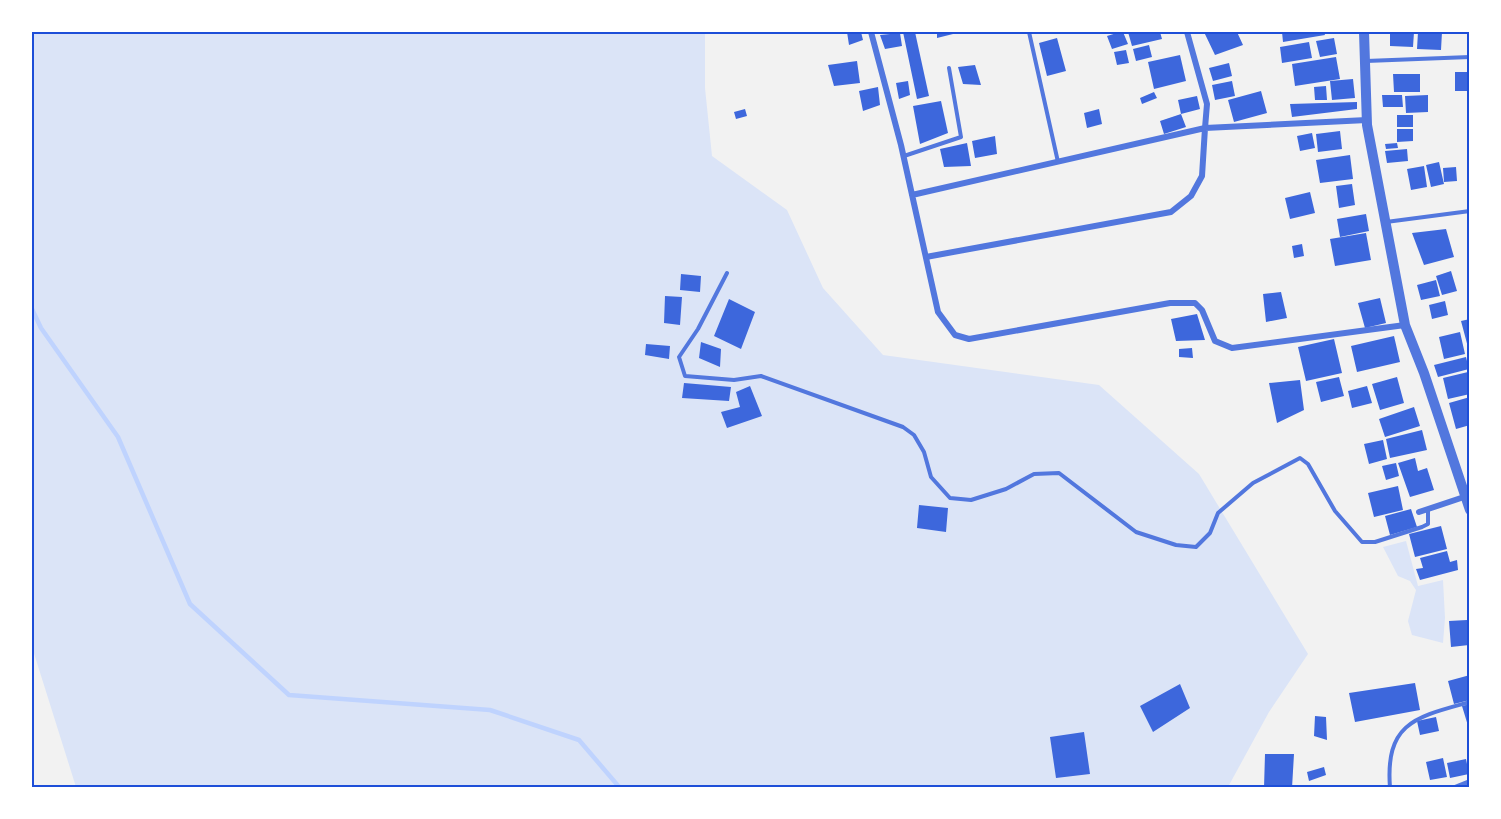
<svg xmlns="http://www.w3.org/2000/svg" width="1501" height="819" font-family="'Noto Sans',sans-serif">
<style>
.green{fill:#dbe4f7}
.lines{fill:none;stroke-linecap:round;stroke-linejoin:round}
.stream{stroke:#bfd3fe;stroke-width:4.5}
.building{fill:#3d67dc}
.service{stroke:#5277de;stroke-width:4}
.minor{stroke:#5277de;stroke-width:6}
.tertiary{stroke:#5277de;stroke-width:10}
.neatline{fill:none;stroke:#1d4ed8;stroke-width:2}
</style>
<rect width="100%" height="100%" fill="#f2f2f2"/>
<path class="green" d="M32,32h673v56l7,68 75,54 36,78 60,67 216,30 100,89 109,180 -39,58 -41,75h-1152l-44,-140z
M1406,541l12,45 25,-6 2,38 -2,25 -31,-8 -4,-14 8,-31 -6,-9 -12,-5 -15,-29z"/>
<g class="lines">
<path class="stream" d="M32,309l9,19 77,109 72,167 99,91 201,15 89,30 41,48"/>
</g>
<path class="building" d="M847,32h14l2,8 -14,5z
M903,32h12l14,64 -12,3z
M937,32h24l-24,6z
M1120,32h3l5,12 -16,5 -5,-13z
M1128,32h32l2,7 -30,7z
M1204,32h33l6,13 -28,10z
M1282,32h42l1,3 -42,7z
M1390,32h24l-1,15 -23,-1z
M1418,32h24l-1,18 -24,-1z
M900,33l2,13 -17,3 -5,-14z
M1057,38l9,33 -19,5 -8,-33z
M1334,38l3,16 -17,3 -4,-16z
M1309,42l3,16 -30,5 -2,-16z
M1149,45l3,12 -16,4 -3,-12z
M1126,50l3,13 -12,2 -3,-13z
M1180,55l6,26 -32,8 -6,-27z
M1336,57l4,22 -45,7 -3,-22z
M857,61l3,22 -26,3 -6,-21z
M1229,63l3,13 -19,5 -4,-13z
M975,65l6,20 -18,-1 -5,-17z
M1455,72h15v19h-15z
M1393,74h27v18h-26z
M1353,79l2,19 -23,2 -2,-19z
M908,81l2,14 -11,4 -3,-16z
M1232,81l3,15 -20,4 -3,-15z
M1326,86l1,14h-12l-1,-13z
M878,87l2,18 -17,6 -4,-20z
M1261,91l6,22 -33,9 -6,-22z
M1154,92l3,6 -15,6 -2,-6z
M1382,95h20l1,12h-20z
M1428,95v17l-22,1 -1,-17z
M1197,96l3,13 -19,5 5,13 -22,7 -4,-13 21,-7 -3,-14z
M941,101l7,32 -28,11 -7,-38z
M1357,102v7l-65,8 -2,-13z
M745,109l2,7 -11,3 -2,-7z
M1099,109l3,15 -15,4 -3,-15z
M1397,115h16v12h-16z
M1397,129h16v12l-16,1z
M1340,131l2,18 -24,3 -2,-18z
M1312,133l3,15 -15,3 -3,-15z
M995,136l2,18 -22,4 -3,-17z
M967,143l4,23 -27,1 -4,-18z
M1397,143l1,5 -12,1 -1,-5z
M1407,149l1,12 -21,2 -2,-12z
M1350,155l3,24 -33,4 -4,-23z
M1439,162l5,22 -13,3 -5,-22z
M1424,166l3,21 -16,3 -4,-21z
M1456,167l1,14 -13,1 -1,-14z
M1352,184l3,21 -16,3 -3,-22z
M1310,192l5,21 -25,6 -5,-21z
M1366,214l3,17 -29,6 -3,-18z
M1446,229l8,28 -30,8 -12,-32z
M1366,233l5,27 -36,6 -5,-27z
M1302,244l2,12 -10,2 -2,-12z
M1451,271l6,20 -15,4 -6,-19z
M681,274l20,2 -1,16 -20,-2z
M1436,280l4,16 -19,4 -4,-15z
M1281,292l6,26 -21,4 -3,-28z
M665,296l17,1 -2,28 -16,-2z
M1380,298l6,25 -21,5 -7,-25z
M729,299l26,13 -14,37 -27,-13z
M1445,301l3,14 -16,4 -3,-14z
M1197,314l8,26 -29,1 -5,-22z
M1470,319v32h-1l-8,-30z
M1460,332l5,22 -21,5 -5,-22z
M1394,336l6,26 -43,10 -6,-26z
M1334,339l8,34 -36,8 -8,-34z
M701,342l20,7 -1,18 -21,-9z
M646,344l24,2 -1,13 -24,-4z
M1192,348l1,10 -14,-1v-8z
M1466,357l3,12 -31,8 -4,-12z
M1468,372l2,22 -22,5 -5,-21z
M1339,377l5,19 -23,6 -5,-20z
M1397,377l7,26 -24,7 -8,-26z
M1300,380l4,30 -27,13 -8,-40z
M684,383l47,4 -2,14 -47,-3z
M750,386l12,30 -35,12 -6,-16 19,-5 -4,-15z
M1367,386l5,17 -20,5 -4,-17z
M1470,397v28l-14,4 -7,-26z
M1414,407l6,19 -35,11 -6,-18z
M1422,430l5,20 -37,8 -4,-19z
M1383,440l4,19 -18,5 -5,-20z
M1415,458l3,13 9,-3 7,22 -24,7 -12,-34z
M1396,463l3,13 -13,4 -4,-14z
M1398,486l5,24 -29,7 -6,-24z
M919,505l29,3 -2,24 -29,-4z
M1411,509l6,18 -27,8 -5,-19z
M1441,526l6,23 -32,8 -6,-23z
M1447,551l3,11 7,-2 1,10 -38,10 -4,-11 7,-1 -3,-10z
M1467,620l2,25 -18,2 -2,-26z
M1470,675v25l-16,4 -6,-23z
M1415,683l5,27 -65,12 -6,-29z
M1180,684l10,24 -37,24 -13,-26z
M1470,704v25h-1l-7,-23z
M1315,716l11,1 1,23 -13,-4z
M1436,717l3,14 -19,4 -3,-14z
M1084,732l6,42 -34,4 -6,-41z
M1265,754h29l-2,34h-28z
M1443,758l4,19 -17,3 -4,-18z
M1466,759l3,15 -19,4 -3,-15z
M1324,767l2,8 -17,6 -2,-9z"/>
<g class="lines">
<path class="service" d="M1029,32l29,130
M1366,61l104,-4
M904,156l57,-19 -12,-69
M1386,222l84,-11
M727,273l-29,56 -19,28 6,19 49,4 27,-4 142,51 11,8 10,17 7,25 19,21 21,2 35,-11 28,-15 25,-1 77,59 40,13 20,2 14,-14 8,-20 35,-30 47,-25 8,6 27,47 27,31h13l47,-15 6,-3v-14
M1390,788c-5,-66 26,-71 80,-86"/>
<path class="minor" d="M871,32l30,113 37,167 17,23 14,4 201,-36h25l7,7 13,31 17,7 173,-23
M912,195l293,-67 2,-24 -20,-72
M926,257l245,-45 20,-16 11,-20 3,-48 162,-8
M1419,512l45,-15
M1455,788l15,-6"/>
<path class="tertiary" d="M1364,32l3,93 38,200 19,48 46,137"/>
</g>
<rect width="1501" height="819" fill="none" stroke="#ffffff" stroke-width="66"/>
<rect x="33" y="33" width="1435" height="753" class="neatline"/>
</svg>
